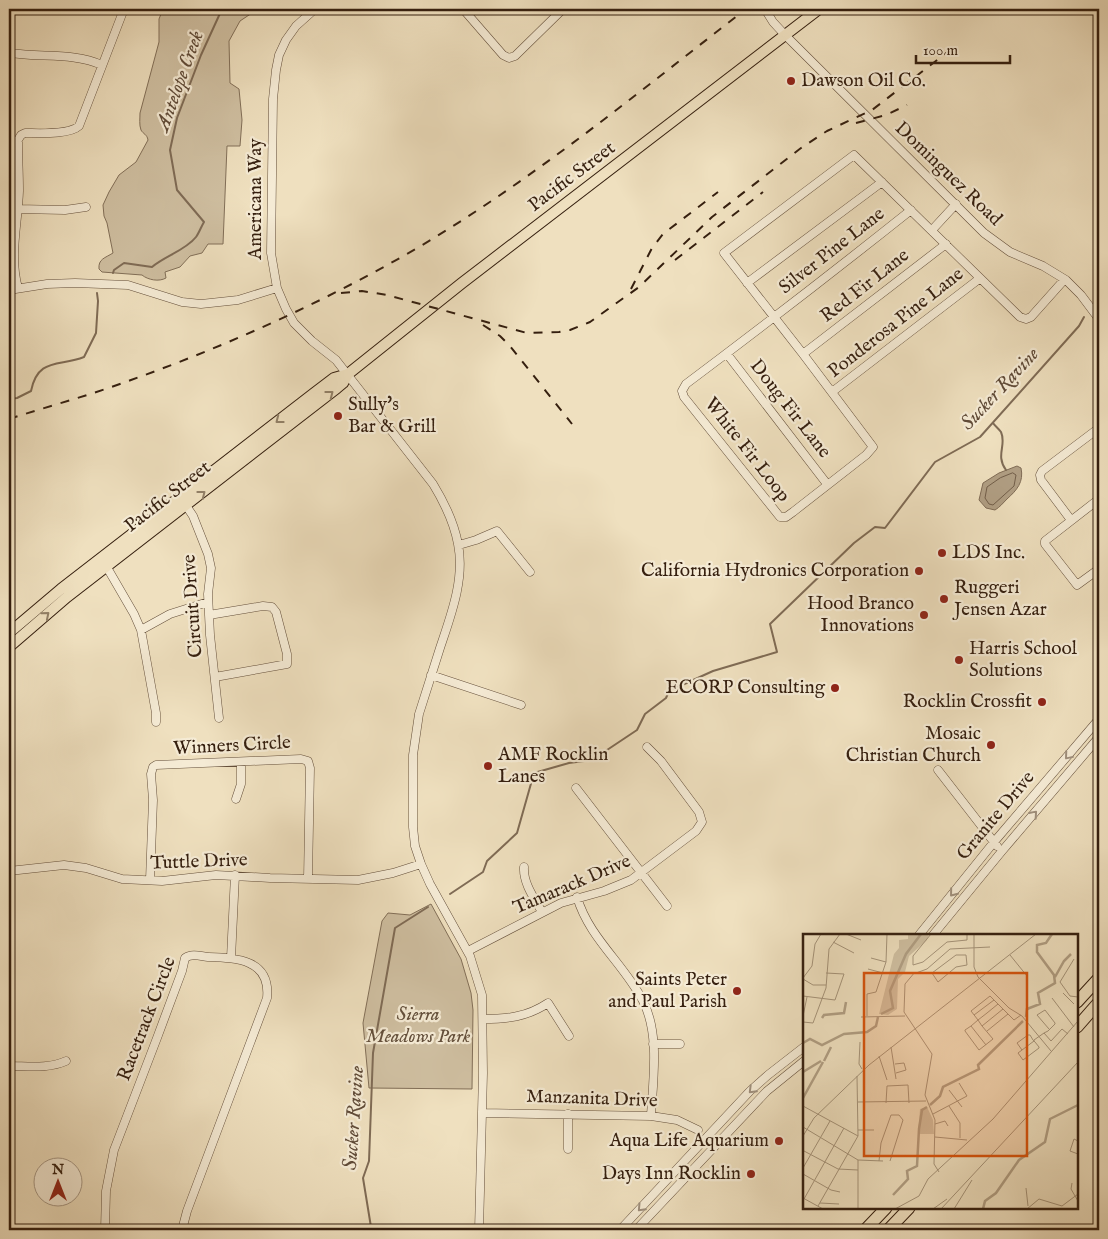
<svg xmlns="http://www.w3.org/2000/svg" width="1108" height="1239" font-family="'IM FELL English',serif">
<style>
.green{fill:#cfbfa1;stroke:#826f58}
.water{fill:#b09e83;stroke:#7f6b55}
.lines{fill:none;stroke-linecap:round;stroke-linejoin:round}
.shore{stroke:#725e49;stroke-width:1}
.stream{stroke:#7f6b55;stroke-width:2}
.minor-casing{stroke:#644f3b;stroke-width:9}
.major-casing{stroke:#351f0f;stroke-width:12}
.highway-casing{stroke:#351f0f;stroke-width:13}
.minor{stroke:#f5ebd5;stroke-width:8}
.major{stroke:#efe0bf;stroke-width:10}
.highway{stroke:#efe0bf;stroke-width:11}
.rail{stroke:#351f0f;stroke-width:2;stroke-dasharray:9 9;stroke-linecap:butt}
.oneway{stroke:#928067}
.oneway2{stroke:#9f8f7c}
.poi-dot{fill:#8f2418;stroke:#f5ebd5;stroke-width:2}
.labels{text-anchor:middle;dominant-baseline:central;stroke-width:4.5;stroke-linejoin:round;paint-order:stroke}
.poi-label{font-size:19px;fill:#351f0f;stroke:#f5ebd5;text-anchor:end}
.street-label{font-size:19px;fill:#351f0f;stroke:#f5ebd5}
.park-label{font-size:19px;font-style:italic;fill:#634f3b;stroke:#f5ebd5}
.water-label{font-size:20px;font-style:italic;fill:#604b38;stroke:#f5ebd5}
.inset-river{fill:none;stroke:#b09e83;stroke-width:2.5}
.inset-road{fill:none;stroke:#a59379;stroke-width:1}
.view{fill:#d6530c;fill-opacity:0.15;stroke:#d6530c;stroke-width:2.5}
.inset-edge{fill:none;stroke:#351f0f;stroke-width:2.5}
</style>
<rect width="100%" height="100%" fill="#efe0bf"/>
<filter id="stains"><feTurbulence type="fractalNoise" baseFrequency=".004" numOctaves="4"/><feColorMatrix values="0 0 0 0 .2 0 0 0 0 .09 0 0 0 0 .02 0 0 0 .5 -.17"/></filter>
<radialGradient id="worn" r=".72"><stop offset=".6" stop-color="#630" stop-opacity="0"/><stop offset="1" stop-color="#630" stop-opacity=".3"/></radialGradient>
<path class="green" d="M163,9h95l-18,12 -11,20 1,42 9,6 3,31 -2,26h-13l-4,98h-15l-6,9 -12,3 -10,11 -15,5 1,6c-7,4 -18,2 -24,-3l-40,-3 -3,-3c-1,-10 6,-11 14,-16l-6,-30 -3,-7 -1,-11 6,-13 10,-17 17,-13 12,-22c-1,-6 -5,-6 -7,-10 -2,-5 -1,-12 -1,-17l19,-71v-23z
M431,904l30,55 10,34 2,17 -1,79 -103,-1 -6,-65 19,-102 6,-8 22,2z"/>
<path class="water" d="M1017,466l4,2c3,14 -4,22 -14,31 -4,4 -7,8 -12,11l-9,-2 -7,-8 4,-17 16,-10z"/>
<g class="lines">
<path class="shore" d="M1013,473l3,2 -2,11 -21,19 -4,-1 -4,-6 2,-11 13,-9z"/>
<path class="stream" d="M113,273l1,-3 10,-7 28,4c13,-11 34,-17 44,-30 3,-4 5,-10 8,-15l-27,-32 -7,-40 7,-32 24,-63 21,-46
M1097,294l2,-3
M9,399l8,-1 14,-7c7,-34 28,-24 53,-34l12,-24 2,-32 -1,-8
M993,423c2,3 6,6 8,9 6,13 -6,23 5,38
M450,894l33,-22 4,-11 30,-28 17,-60 35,-10 23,-3 45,-30 8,-16 21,-16 3,-7 44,-20 64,-19 -7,-28 84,-81 21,-16 10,1 50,-66 45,-25 99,-111 5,-9
M370,1230l1,-3 -8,-49 6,-17 4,-108 22,-125 33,-21"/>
<g class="minor-casing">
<path id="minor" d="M315,9l-19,17 -10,14 -7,15 -3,15 -3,29 -2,154 6,35 9,21 8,14 18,18 24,19 97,124c11,18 21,38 25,60 7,35 -7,71 -18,104 -7,22 -14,44 -21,66l-6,41v72l2,19 6,18 9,20 40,72 12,39 1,78 -4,157
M463,9l40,46 6,3 6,-2 48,-47
M765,9l8,13 12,13 199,198 26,19 33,14 23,14 15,15 18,24
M1098,9l1,2
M11,53c30,5 62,-1 91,12
M17,209l48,1 21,-3
M911,210c-74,59 -149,117 -225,174l-4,7 2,6 96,120h6l7,-5 73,-57 7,-8 -70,-93 -79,-101 130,-98 166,162 6,2 5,-2 33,-37
M932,230l24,-26
M747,283l135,-101
M18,288c-9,-32 0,-65 1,-97 0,-17 -1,-34 -1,-51l3,-5 4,-2c14,0 44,2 54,-7l45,-117
M9,290l38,-6 28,-1 53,2 54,17 19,2 37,-4 39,-12
M727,354l100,130
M803,354l143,-110
M832,392l147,-113
M1099,499l-54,42v3l32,41 22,-16
M183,501l10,15 15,38 3,14 -3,26 2,41 9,83
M1071,520l-30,-40 -1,-5 2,-4 57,-43
M459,545l17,-5 21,-9 33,41
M105,564l29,50 7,16 15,83v9
M209,615l54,-9 9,1 4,5 11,42v10l-72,13
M141,630l29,-16 38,-12
M431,675l90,30
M938,770l59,76
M576,788l91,118
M236,799l5,-15v-22
M524,867c-1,16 10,31 18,45
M9,871l55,-6 22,3 36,11 40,2 54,-6 54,3 88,2 35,-7 28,-9
M150,880l3,-80 -2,-26 2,-7 3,-2 145,-6 7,2 2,7 -2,111
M577,897c12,41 47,67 66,104 17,33 10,79 8,115
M919,935l75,-93 105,-123
M933,935l69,-84 97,-114
M468,951l93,-48 43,-12 27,-11 65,-49 6,-9 -3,-10 -38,-51 -14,-14
M231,958l4,-83
M483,1019c24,0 44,-2 65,-16l21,33
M653,1044h27
M9,1066c19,0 39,3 57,-5
M482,1113l169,3 26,4 21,10
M568,1149v-35
M105,1230l1,-39 8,-41 43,-112 25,-67 3,-13c7,-5 15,-2 23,-1 28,1 63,2 59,41l-80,213 -5,19
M620,1230l130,-139 18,-16 36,-28
M636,1230l131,-139 37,-30"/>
</g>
<g class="major-casing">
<path id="major" d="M9,633l52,-44 252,-195 21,-16 14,-4
M9,647l58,-50 270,-209 6,-5 5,-9 114,-91 357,-274"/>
</g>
<g class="highway-casing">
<path id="highway" d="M1077,1002l22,-24
M1077,1027l22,-25
M865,1230l21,-22
M888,1230l21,-22"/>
</g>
<use href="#minor" class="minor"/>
<use href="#major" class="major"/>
<use href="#highway" class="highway"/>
<path class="rail" d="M856,123l30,-8 21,-10
M675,260l88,-68
M631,289l21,-41 11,-14 55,-42
M341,293l21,-2 25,4 140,38 32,-1 11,-2 20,-8 49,-35 73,-70 89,-69 26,-17 45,-21 86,-66
M483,325l17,11 10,10 62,78
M9,419c40,-13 82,-24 122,-39 95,-34 188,-76 276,-126 121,-70 229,-160 339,-245"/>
</g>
<defs><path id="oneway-chevron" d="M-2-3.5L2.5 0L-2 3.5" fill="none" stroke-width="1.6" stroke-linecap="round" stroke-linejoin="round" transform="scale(1.25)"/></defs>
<g class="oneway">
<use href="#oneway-chevron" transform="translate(330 394) rotate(-38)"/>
<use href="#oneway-chevron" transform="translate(279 420) rotate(142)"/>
<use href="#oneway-chevron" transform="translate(202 494) rotate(-38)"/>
<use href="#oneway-chevron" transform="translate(46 615) rotate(-40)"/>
</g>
<g class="oneway2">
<use href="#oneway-chevron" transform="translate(1068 756) rotate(130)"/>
<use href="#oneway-chevron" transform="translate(1034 814) rotate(-49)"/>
<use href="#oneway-chevron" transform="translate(953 893) rotate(129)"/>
<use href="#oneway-chevron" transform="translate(752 1090) rotate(135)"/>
<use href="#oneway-chevron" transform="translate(641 1208) rotate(133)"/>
</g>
<g class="poi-dot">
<circle cx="791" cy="81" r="5"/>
<circle cx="338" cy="416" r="5"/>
<circle cx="942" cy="553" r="5"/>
<circle cx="919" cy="571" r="5"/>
<circle cx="944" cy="599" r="5"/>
<circle cx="924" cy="615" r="5"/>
<circle cx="959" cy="660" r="5"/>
<circle cx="835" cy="688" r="5"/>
<circle cx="1042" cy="702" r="5"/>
<circle cx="991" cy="745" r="5"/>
<circle cx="488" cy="766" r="5"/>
<circle cx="737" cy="991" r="5"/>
<circle cx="779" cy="1141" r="5"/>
<circle cx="751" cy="1174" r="5"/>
</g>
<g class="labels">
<g class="poi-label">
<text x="801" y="81" text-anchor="start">Dawson Oil Co.</text>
<text x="348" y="405" text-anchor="start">Sully's<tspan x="348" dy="22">Bar &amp; Grill</tspan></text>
<text x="952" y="553" text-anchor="start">LDS Inc.</text>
<text x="909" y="571">California Hydronics Corporation</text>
<text x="954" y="588" text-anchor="start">Ruggeri<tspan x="954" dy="22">Jensen Azar</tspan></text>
<text x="914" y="604">Hood Branco<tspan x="914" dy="22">Innovations</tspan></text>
<text x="969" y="649" text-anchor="start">Harris School<tspan x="969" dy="22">Solutions</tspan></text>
<text x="825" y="688">ECORP Consulting</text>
<text x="1032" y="702">Rocklin Crossfit</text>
<text x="981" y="734">Mosaic<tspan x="981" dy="22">Christian Church</tspan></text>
<text x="498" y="755" text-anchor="start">AMF Rocklin<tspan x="498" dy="22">Lanes</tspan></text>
<text x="727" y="980">Saints Peter<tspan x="727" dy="22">and Paul Parish</tspan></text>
<text x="769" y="1141">Aqua Life Aquarium</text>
<text x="741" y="1174">Days Inn Rocklin</text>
</g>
<g class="street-label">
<text transform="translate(948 174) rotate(44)">Dominguez Road</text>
<text transform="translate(572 177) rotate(-37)">Pacific Street</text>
<text transform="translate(256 199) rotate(-90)">Americana Way</text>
<text transform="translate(832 251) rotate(-38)">Silver Pine Lane</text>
<text transform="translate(865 286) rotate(-38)">Red Fir Lane</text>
<text transform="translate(896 323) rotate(-38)">Ponderosa Pine Lane</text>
<text transform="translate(790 409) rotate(52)">Doug Fir Lane</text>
<text transform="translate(747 450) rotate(52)">White Fir Loop</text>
<text transform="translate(168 497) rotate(-38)">Pacific Street</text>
<text transform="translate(193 606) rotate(-94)">Circuit Drive</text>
<text transform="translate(232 746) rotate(-3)">Winners Circle</text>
<text transform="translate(996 816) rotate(-50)">Granite Drive</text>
<text transform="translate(199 862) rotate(-2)">Tuttle Drive</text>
<text transform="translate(572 885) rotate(-23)">Tamarack Drive</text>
<text transform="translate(147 1019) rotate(-69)">Racetrack Circle</text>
<text transform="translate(592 1099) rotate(2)">Manzanita Drive</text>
</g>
<g class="park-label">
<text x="418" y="1015">Sierra<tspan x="418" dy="22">Meadows Park</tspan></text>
</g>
<g class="water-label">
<text transform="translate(180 81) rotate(-70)">Antelope Creek</text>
<text transform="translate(1000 389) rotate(-47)">Sucker Ravine</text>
<text transform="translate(354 1118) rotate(-86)">Sucker Ravine</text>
</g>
</g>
<g transform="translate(803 934)">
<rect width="275" height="275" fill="#efe0bf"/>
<path d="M105,0h21l-2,6 -18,16 -4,16 -7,7 -1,30 -9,6 -9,-1 15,-60 5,-6v-8l9,-1zM124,173l6,13 1,14h-16l2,-25z" fill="#cfbfa1"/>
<path class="inset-river" d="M252,43l9,-16 7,-7M78,80l12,-6 -3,-17 16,-37 15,-20M223,83l1,-8 13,-5 -2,-11 17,-10 -1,-8 -17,-23v-7l9,-2 6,-9M19,84l2,-3 20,-2 2,-11M0,109l7,-4 12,6 22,-11 23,-2 9,-6 2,-9M21,127l7,-14M0,138l18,-11M0,164l20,-36M127,171l10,-9 3,-9 36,-18 -1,-4 45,-44M90,261l15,-16 -1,-8 10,-5 2,-37 3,-19 5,-3M180,275l2,-8 11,-8 23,-33 26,-18 5,-23 28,-14"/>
<path class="inset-road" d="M43,0l15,6M128,0l-18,22v9l10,-3 24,-20 20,-2v-6M171,0v33l4,10 31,31 13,8 29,35M30,8l21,11M153,21h10l1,10 -11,2 -18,15 -6,-9zM207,21l17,21M68,24l15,4M271,25l-14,23 10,14 8,1M65,35l15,4M113,39l11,-4 23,-20 40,-2M110,40l2,-2 -10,12 -1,28 28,42 -7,41 10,25 -1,44 5,8M0,44l9,-12 3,-22 6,-10M0,45l10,6h13M260,59l11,11M0,62l32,4 9,-26 -18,-1M249,64l22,29M195,70l-11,9 -9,7 -7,6 -6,4v1l14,19 14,-11 -11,-13 -4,-6 -7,-9 19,-15 24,24 7,-5M171,81l20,-15M0,82l4,-19M64,82v-22l9,-2 10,-30 1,-28M58,83l44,-1M0,88l10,1 13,-35 3,-39 11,-15M168,92l15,19M179,92l21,-17M184,97l21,-17M241,99l7,8 11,-12 6,5M241,100v-1l4,-2 7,-7v-1l-10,-13 -8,5 12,14M57,108l-1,22 3,5M88,113l5,32M219,116l-5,-7 11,-8h2l3,5 2,2 4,5v1l-16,12 -5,-7 16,-12v-1l10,-7M76,122l8,24M92,130l9,-1 2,7 -10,3M146,156l13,17M55,168l68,-1M83,169l1,-17 21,-1 1,18M0,172l55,30M146,172l11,17v15M130,180l34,-18 -8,-13M132,190l10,-3 3,5M0,193l55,33M55,196h16M0,202l11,-18 55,-53 167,-131M132,203l32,3M275,207l-4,-2 -4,12 8,3M1,217l34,18 20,1M55,226l25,1M76,227l2,-18 10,-28h8l4,5 -13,41M0,234l27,-47M0,240l28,16 9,2M269,249l-1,6 7,12M223,254l2,18M0,264l20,11M1,265l40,-71M17,269l19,1M15,272l40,-70 -1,-60M55,275v-49M92,275l24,-13 9,-17 65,-60 85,-98M130,275l14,-10M138,275l137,-147M151,275l18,-29M224,275l12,-10 23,7 16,-12"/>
<path class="view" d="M61,39h163v183h-163z"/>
<rect width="275" height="275" class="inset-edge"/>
</g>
<rect width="1108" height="1239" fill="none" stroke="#efe0bf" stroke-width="30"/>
<rect x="10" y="10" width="1088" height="1219" fill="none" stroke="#351f0f" stroke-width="2.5"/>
<rect x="15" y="15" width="1078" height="1209" fill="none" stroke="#351f0f"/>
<g transform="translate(58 1182)"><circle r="24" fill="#f5ebd5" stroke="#a89986"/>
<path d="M0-4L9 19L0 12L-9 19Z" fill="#8f2418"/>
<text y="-8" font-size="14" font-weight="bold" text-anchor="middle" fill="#351f0f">N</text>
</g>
<path d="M916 55v8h94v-8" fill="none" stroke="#351f0f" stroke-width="2.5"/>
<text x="923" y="55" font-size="15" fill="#351f0f" stroke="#f5ebd5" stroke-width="4" paint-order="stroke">100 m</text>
<rect width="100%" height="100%" filter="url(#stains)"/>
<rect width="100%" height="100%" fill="url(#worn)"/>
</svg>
